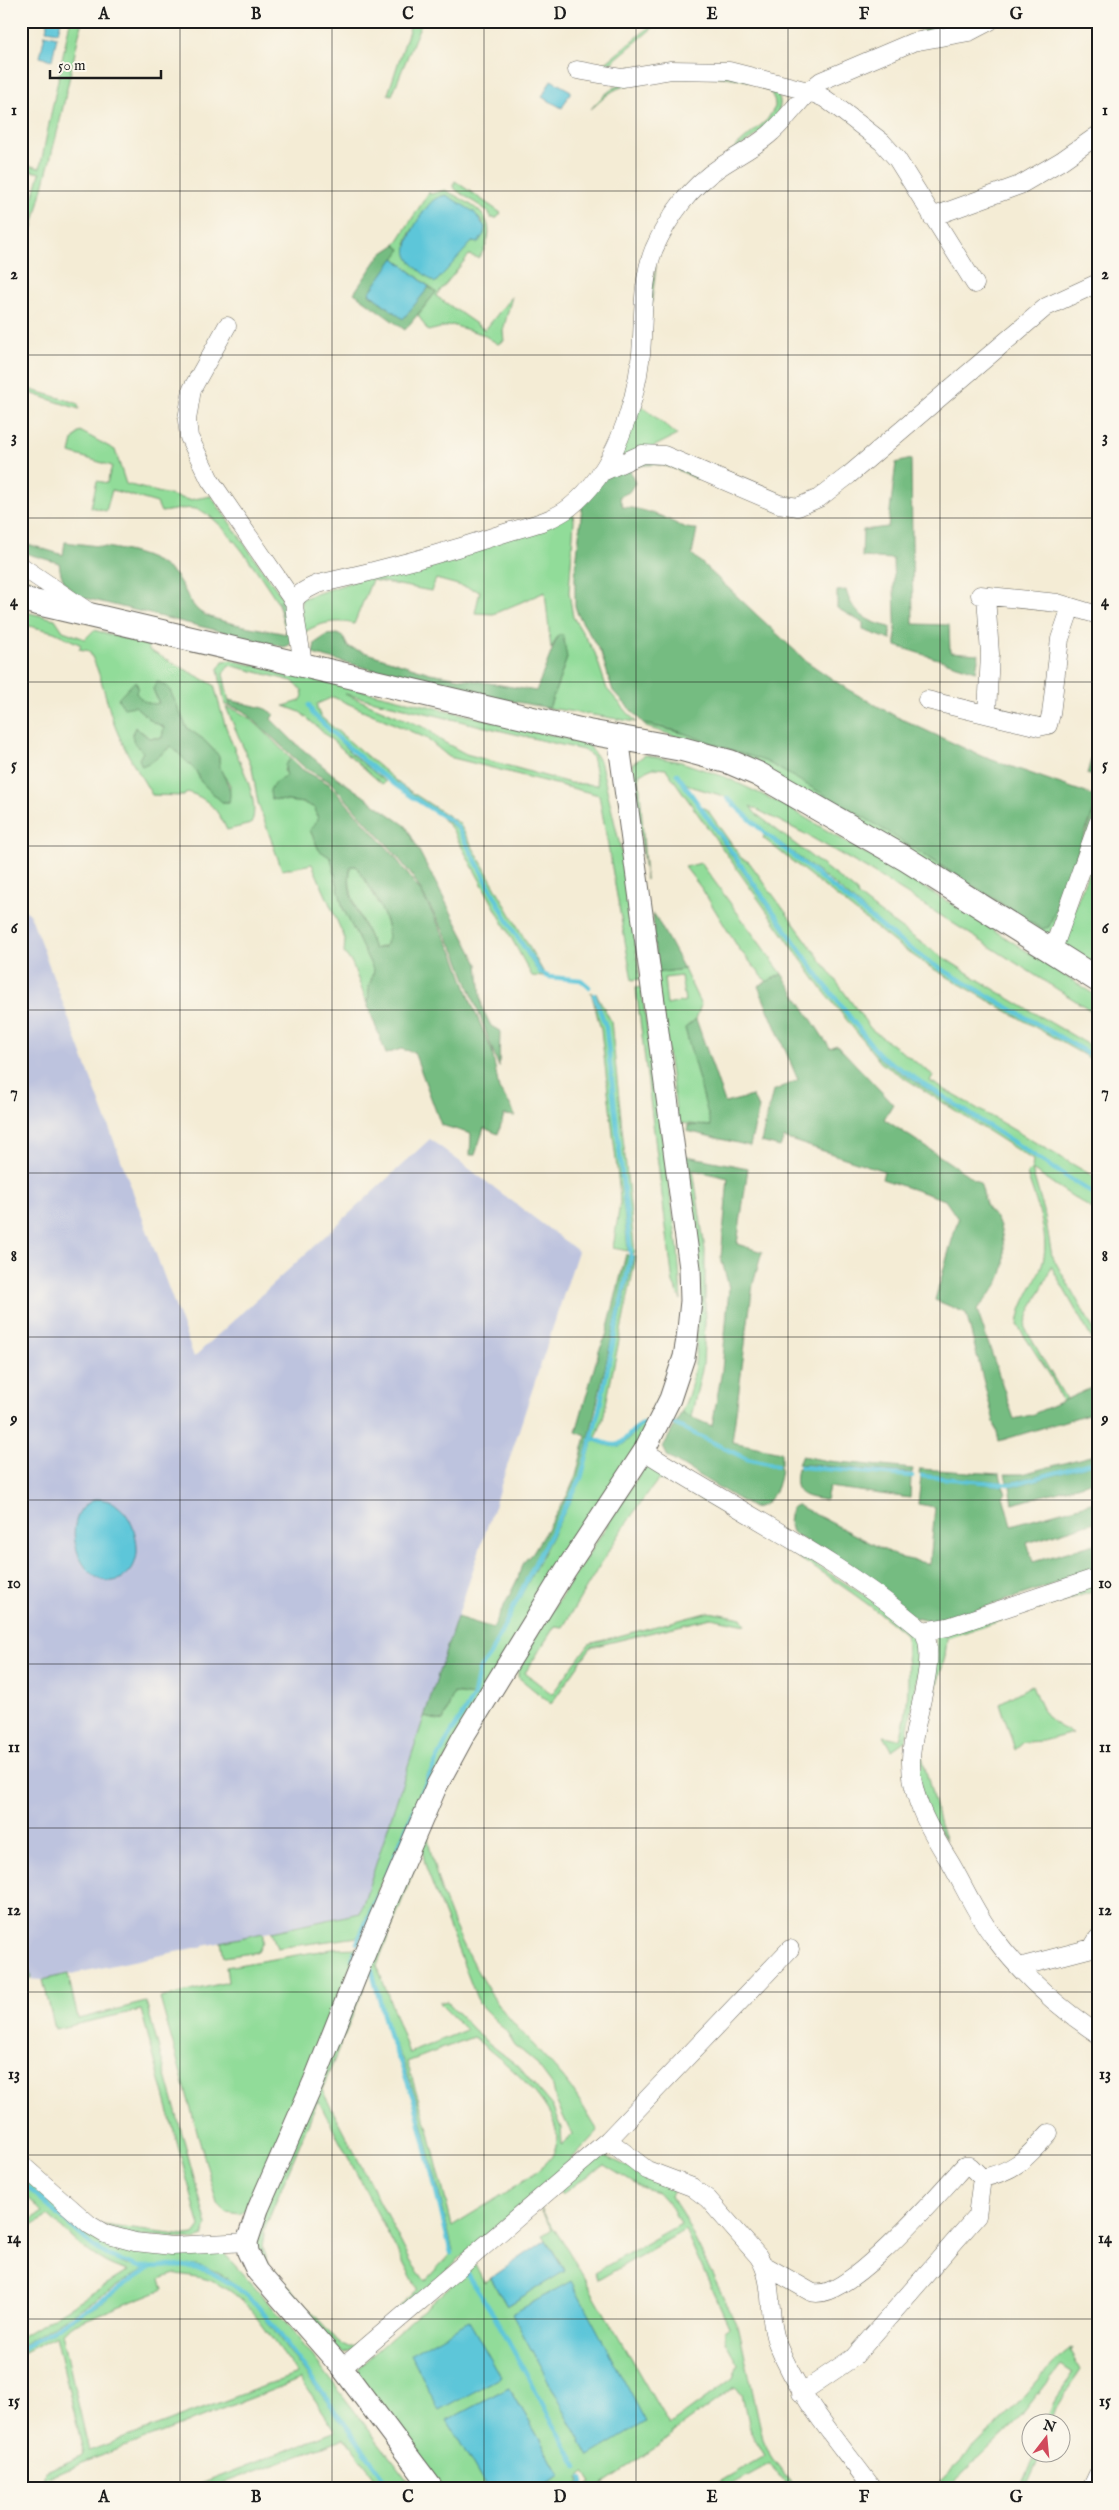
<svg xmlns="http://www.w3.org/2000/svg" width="1119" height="2510" font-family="'IM FELL English',serif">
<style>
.industrial{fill:#bdc3de}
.green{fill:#91dc99;stroke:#567c5a;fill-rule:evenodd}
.forest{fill:#74bc81;stroke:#486c4e;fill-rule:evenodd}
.water{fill:#5dc6d9;stroke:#3c717a}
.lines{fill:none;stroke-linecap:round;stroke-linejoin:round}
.stream{stroke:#5dc6d9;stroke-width:4.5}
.minor-casing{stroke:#68655d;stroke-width:19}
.tertiary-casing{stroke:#68655d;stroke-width:23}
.secondary-casing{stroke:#68655d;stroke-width:26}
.minor{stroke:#fff;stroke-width:18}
.tertiary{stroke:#fff;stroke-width:21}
.secondary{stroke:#fff;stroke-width:24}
.grid{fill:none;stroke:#1c1c1c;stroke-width:1;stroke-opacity:0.55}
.neatline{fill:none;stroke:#1c1c1c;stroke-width:2}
.grid-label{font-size:16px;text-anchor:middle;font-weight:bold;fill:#1c1c1c}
</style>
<rect width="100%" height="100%" fill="#fbf7ec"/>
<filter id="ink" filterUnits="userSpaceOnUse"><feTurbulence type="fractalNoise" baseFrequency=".02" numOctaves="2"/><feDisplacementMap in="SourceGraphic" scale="10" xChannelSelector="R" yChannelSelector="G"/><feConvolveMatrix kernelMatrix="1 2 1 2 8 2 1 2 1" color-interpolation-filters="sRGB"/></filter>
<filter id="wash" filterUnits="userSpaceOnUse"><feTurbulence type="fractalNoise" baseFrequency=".0096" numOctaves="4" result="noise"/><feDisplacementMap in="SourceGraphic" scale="20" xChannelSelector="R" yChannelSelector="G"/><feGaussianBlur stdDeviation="1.12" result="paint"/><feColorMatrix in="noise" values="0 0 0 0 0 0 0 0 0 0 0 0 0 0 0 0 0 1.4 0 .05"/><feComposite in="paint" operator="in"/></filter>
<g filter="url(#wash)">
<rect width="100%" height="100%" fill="#f4ecd5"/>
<path class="industrial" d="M21,907l9,7 164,443 236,-218 148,112 -218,662 -317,67 -22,-1z"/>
<path class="green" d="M70,21h12l-23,104 -31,121 -2,67 -5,29v-138l10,1 9,-32 -19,-4v-5l19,4z
M412,21h10l-30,74 -4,-1z
M657,21h4l-56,47 -2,-3z
M943,21h35l-61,12z
M678,73c20,0 121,-1 99,41 -9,17 -34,31 -51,41l41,-35 8,-13c3,-45 -128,-30 -153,-20 -13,4 -21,14 -31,22 27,-33 47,-30 87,-36z
M455,181l46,32 -4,5h-6l-2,-6 -33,-22 -3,-5z
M445,190c19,11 49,22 43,48 -2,8 -4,14 -10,20l-9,-3 -33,41 49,34 27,-34 -9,35 1,10 -6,3 -16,-10 -30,-9 -24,6 -10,-16 18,-23 -42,-34 7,-9 -6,-4 34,-53 2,2zM446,195l37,26 -5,21 -72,3 4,-12 24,-33z
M656,266l-16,138 37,31 -32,16 -32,7z
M21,387l53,15 4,2 1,5 -58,-19z
M80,431l35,19 11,34 63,16 22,-4 73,104 -7,1c-14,-22 -54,-83 -78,-91 -11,-4 -27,1 -38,2l-4,-9 -45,-13 -6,21 -15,-4 6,-26 10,2 5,-17 -42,-13 3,-13z
M572,508l2,13 -5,71 4,25 22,36 12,36 29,33 -87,-14 18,-50 -9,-23 -7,14 -6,-57 -52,22 -18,-1 5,-22 -44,-12 -5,12 -59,-11 -18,44c-17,-5 -37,-1 -52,10l-1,-35z
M21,611l34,8 8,12 22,8 9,-9 35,10 16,-1 4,11 65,35c5,18 9,36 16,53 8,22 32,63 21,86l-24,6c-9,-20 -19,-32 -40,-38l-3,4 -32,-1c-14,-24 -30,-48 -39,-74 -8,-24 -12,-48 -24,-70l-10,-2 2,-4 -27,-13 -33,-8zM136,682l2,5 -3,6c7,8 14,13 24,11l-6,-15 28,28 6,11 16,11 16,17v12l11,17 -1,17h-7l-21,-20 -5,-11 -25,-25 -18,15 -19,-18 7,-12 8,7h13l2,-11 -11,-5 -18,-16z
M231,660l330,77 28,8 12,19 23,99 16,116 -8,1 -33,-185 -150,-38 -23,-19 -93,-41 -16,7v5l4,8 81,69 57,37 86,152 -30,-44 -56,-103 -7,-8 -64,-40 -33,-27 -42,-40 -3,-8 -2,1 4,8 41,41 33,27 -4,2 -82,-72 -16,-6 16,-5 3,-5 -1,-6 -10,-9 -63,-16 -6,9 7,32 -5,-1 -7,-36 5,-8zM345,694l238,56 9,6 6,29 -28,-2 -104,-29 -26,-14 -12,-11z
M226,707c28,7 44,33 65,51l-7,12 2,6 -12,7 -3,16 33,4 11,5 3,11 -8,11 9,20 12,8 12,50 31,63 -5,16 -1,19 -16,-43 -8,-10 1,-14 -33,-75 -30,6 -24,-67 -6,-35z
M644,724c41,9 84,20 123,38 97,46 182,115 275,167l41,-84 15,-45v10l-42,113 -8,12 -350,-192 -52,-16z
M645,755l36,7 44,15 57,27 190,112 126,81v18l-226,-143 -65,-37 -57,-29 5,7 102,79 1,4c75,60 157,106 240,154v8l-167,-96 -34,-24 -62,-53 -69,-53 -39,-35 -34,-10 -8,-4 -8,-10 47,72 98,139 59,76 217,138v15l-66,-43 12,41 8,45 46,81v13l-47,-84c-6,22 -23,41 -26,62l41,71 -4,2 -11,-24 -33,-51c1,-24 19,-42 25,-65 7,-27 -8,-61 -16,-87l5,-5 1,-9 -152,-97 -59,-74 -156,-220 -13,-1 -14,6 7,106 -14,-116z
M701,807l6,2 34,49 8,4 122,167 62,46 -3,6 168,98v17l-215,-140 -10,-9 -55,-74z
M440,816l17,13 56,103 23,37 8,8 -12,-1 -80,-147z
M765,834l131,106 35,24 167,96v3l-168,-96 -35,-24 -132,-105z
M1098,847v13l-6,17 6,3v91l-32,-21 -4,-9z
M701,863l81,111 -15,8 -28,-33 -37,-60 -17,-22z
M351,866h5c10,14 33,51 32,69 0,3 -2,8 -3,11l-11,3c-9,-28 -30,-52 -23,-83z
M684,969l17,36 -5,14 -11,9 27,98 -34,-3 -22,-150zM681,976l4,25 -18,4 -3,-27z
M641,987l37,263 3,50 -8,-17 -37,-295z
M591,992l15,37 22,222 -15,-3 7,-44 -1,-18 -18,-156z
M596,993l15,28 24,233 -5,-2 -23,-225z
M684,1168l9,2 12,80v71l-2,44 -12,52 -10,-4c22,-44 15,-95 11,-142 -3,-35 -6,-69 -8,-103z
M634,1256l2,1 -33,162 -7,19 -3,-1z
M645,1423h5l-236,389 33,-71 28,-44 3,-21 12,-21 92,-176 11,-39c34,15 28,3 52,-17z
M649,1465l18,7 30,17 181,115 38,32 6,19 -16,85 -14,10 -8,-14 16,3c11,-38 8,-66 6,-104 -70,-61 -155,-104 -234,-153l-14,-2c-36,45 -65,97 -95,147l-8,-1 -30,47 27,21 37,-50 120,-32 33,6 4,7 -35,-7 -120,29 -40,57 -33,-27v-13l127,-198z
M1098,1581v9l-151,48 -2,19 -23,80 -1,15 19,73 6,15 -18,-25 -11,-46 14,-98 6,-24 -2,-11z
M1032,1685c10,26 14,37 41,48l-30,8 -19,1 -9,8 -15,-47z
M454,1693l20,3 -28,44 -19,36 -69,161 -81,11 -6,-16 89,-19 64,-196 19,4z
M426,1824c8,63 34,123 69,176 19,27 44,49 65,74 15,17 26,38 38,57l-35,37 -188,166 -20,16 -9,3 -13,-6 -70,-79 -7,-19 2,-25zM422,1849l4,19 53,136 27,27 9,14 20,17 18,24 3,15 16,34 -10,10 -1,-17 -9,-22 -34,-40 -41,-32 -30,-33 -8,2 27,27 -57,23 -32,-88zM372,1968l18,68 13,25 14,40 36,150 -28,30 -14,-19 -89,-172zM473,2037c26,21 104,78 79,119 -12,19 -79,56 -100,70l-24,-97 -21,-67zM318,2100l99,189c-13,12 -51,54 -65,58 -6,1 -10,-3 -14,-6l-70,-77 -6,-16 3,-20z
M263,1933v9l-5,10 -34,5 -3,-15z
M21,1938l10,41h-10z
M358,1948l-109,260 -9,6 -14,-2 -9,-9 -57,-205 68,-16 -2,-15 106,-18z
M68,1974l10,45 68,-17 61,223 -3,11 -9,4 -70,-7 -22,-8 82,11 9,-1 6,-8 -59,-217 -86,19 -12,-49z
M601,2154l73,35 -3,7 11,17 57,116 24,110 9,20 24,30h-5l-22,-25 -45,25h-17l57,-33 -15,-27 -7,-36 -7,-6 -62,45 -2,5 -76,52h-12l9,-6 -7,-11 -6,5 1,5 -8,7h-35l24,-13 -52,-89 -61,33 39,69h-43l-86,-112 1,-10 116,-103 9,18 7,-4 16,28 58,-36 -22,-35 9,-6 -13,-23 29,44 101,175 64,-47 5,-14 -13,-23v-11l4,-3 -44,-97 -87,50 -4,-7 86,-49 -8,-16 -14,-16 -18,-5 -36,-22 -42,29 -3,-4zM468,2273l27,44 83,150h-2l-82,-149 -27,-44z
M21,2171l58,54 143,26 70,78 122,160h-21c-25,-36 -52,-72 -78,-107 -28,-39 -53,-82 -95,-108 -30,-18 -65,-1 -93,-11 -38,-13 -66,-49 -96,-74l-10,-10z
M21,2182l73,66 32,17 20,3 -125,78v-9l107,-66c-33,-8 -55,-33 -80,-55l-27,17v-7l22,-14 -22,-21z
M152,2267c49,-4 68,7 103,38l136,184h-8l-38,-51 -138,51h-19l148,-58 -35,-52 -260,100 5,-8 38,-16 -28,-119 -35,18v-3l83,-50zM175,2274c49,4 66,21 93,59 9,14 20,27 29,41l-208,77 -27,-118 13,-9 88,-35 -3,-10z
M1072,2348l-2,4 11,19 -25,37 -5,14h-6l9,-21 19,-28 -12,-8 -41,53 -73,71h-15l83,-82 37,-43z
M1035,2453h5l-16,36h-5z"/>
<path class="forest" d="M395,245l6,4 -32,45 34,24 26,-31 7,5 -31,38 -51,-37 26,-38z
M645,457l56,16 -4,6c-25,-12 -37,-19 -64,-11l-3,2 5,13 -6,9 -10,5 4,10c14,1 27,5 40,10 11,5 22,13 34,12l-5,25 114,107 41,28 50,28 84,39 111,39 6,-13 -2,23 -47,122 -7,2 -5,-3 -172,-108 -98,-56 -90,-31 -33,-7 -31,-33 -12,-38 -23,-38 -3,-9v-30l7,-70 16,-26z
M911,459l2,165 36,1 1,27 29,2 -3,17 -80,-25 -3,-87 -31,-2 1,-27 25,-3 8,-64z
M21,542l42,13 2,-13c36,5 82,6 109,32 10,11 15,30 26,38 16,11 65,17 86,22v-4l-9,-29 7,-1 11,36c-2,7 -4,9 -11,11l-203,-50c-15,-10 -20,-16 -22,-34l-38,-11z
M21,574l22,16 -3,2 -19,-5z
M846,590c6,23 21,32 44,37l1,13 -28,-10v-7l-26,-15v-17z
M337,634l6,3 5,10 82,26 106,18 22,-56h5l4,23 -18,50 -103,-19 -133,-35 2,-11 12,-8z
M135,681l3,6 -2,6c6,8 14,13 23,10l-6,-14 4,-8 12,7 18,40 16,11 16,17c-1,21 15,26 10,46h-7l-21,-20 -5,-11 -25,-25 -18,15 -11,5 -3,-7 4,-7 -9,-9 -2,-8 3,-8 14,11h13l2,-11 -11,-5 -18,-16 -11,2 -6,-9z
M229,700l35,8 10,6 -3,5 24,24 40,33 71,50 72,138 4,44 9,18 9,5 -1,36 -42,-112 -44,-78 -20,-26 -63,-69 -25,-14 -61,-57 -14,-5z
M1098,735v43l-11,-4z
M291,758l12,12 26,14 63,69 29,39 34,64 18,51 19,44 7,38 12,17 4,10 -11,-1 -6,19 -14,-6 -9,27h-5l1,-21 -30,-9 -27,-73 -13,-3 -15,5 -18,-48 1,-19 5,-16 -31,-63 -12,-50 -12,-8 -9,-20 8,-11 -3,-11 -11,-5 -33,-4 -1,-9 4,-7 12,-7 -1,-11zM351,866h5c10,14 34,52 32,69 0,4 -2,8 -3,12l-11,2c-9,-27 -32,-53 -23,-83z
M653,913l3,4 28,52 -28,4z
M782,974l48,74 7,-3 56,59 -9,15 96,64c4,9 4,19 8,26 1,4 6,6 8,9 5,9 7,20 8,30 3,31 -9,40 -27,62l37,109 17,-4 67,-30v26l-99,30 -33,-128 -31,-13 23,-81 -13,-19 -63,-21 2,-8 -100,-33 -4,9 -19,-5 12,-51 25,-11 -40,-94z
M696,1019l29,84 27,-7 7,12 -9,38 -63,-15 1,-6 23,1 -26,-98z
M682,1155l66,13 -11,76 25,8 -9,32 -21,158 49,10v13c-38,-3 -71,-25 -105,-42l5,-10 31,13 10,-56 7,-82 -8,-31 7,-79 -44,-10z
M626,1254l4,3 -50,221 -44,80 -47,97 -11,15 -4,26 -20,-3 -11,28 -19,-4 33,-100 36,11 25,-50 4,-14 11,-12 34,-56 9,-20 10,-40 -10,-4 23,-81 7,-15z
M675,1425l72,35 34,7c-1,16 -8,39 -28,41l-85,-51 -5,-10z
M1098,1454v6l-81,21 -10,1 -2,-8h17z
M802,1456l26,5 85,8 -1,4 -114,-9z
M1098,1463v17l-85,24 -3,-18 9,-1z
M797,1468l114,9 -1,21 -81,-11 -3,13c-23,-3 -35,-5 -29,-32z
M920,1469l80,5 2,8 -83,-8z
M921,1477l82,9 3,7 -3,3 8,29 87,-24v20l-71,22 6,19 65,-19v26l-150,51 -14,2 -19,-4 -123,-86 -3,-9 2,-15 6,-3 101,52 32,7 5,-57 -17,-3z"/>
<path class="water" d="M48,21h13l-3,11 -12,-2z
M45,34l12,3 -5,23 -12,-3z
M551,80l20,11 -9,17 -20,-11z
M446,195l28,17 11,15 -1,7 -6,9 -6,-1 -37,41c-9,-8 -24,-17 -28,-28 -4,-14 17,-48 28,-56 3,-2 8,-3 11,-4z
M394,258l35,29 -26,32 -34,-26z
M96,1499c28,0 42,28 41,54 -1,10 -5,19 -15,25 -38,20 -71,-61 -26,-79z
M546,2240l19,31 -58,35 -16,-28z
M571,2281l75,141 -57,34 -77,-142z
M469,2321l32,56 -62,34 -28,-57z
M509,2387l52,89 -24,13h-50l-40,-69z"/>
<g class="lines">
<path class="stream" d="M309,705l4,9c45,44 83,75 138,107l7,7 56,104 27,41 8,4 32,3 8,7
M677,774l145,207 51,66 9,10 216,140
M727,798l38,35 132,106 34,24 167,96
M670,1422l77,37 30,7
M592,1438c37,16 25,2 51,-15
M801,1467l111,9
M922,1476l81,8
M1007,1484l11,-1 80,-22
M386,1876l43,-100 18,-36 27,-44 5,-26 11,-15 47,-96 44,-81 18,-68 32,-154 -25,-229 -12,-32
M357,1943l21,-48
M352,1958l2,-6
M372,1970l17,67 11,24 15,42 36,150
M21,2181l73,66 15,9 31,11 43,-1 24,4 28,16 21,18 23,29 113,156
M467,2274l28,43 82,150
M21,2349l84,-51 46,-31
M576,2489l7,-6 -1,-5"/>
</g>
</g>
<g filter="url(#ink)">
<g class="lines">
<g class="minor-casing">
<path id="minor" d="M577,70l45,8 49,-8 58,1 79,20 16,7 17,12 41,32 15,17 78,125
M932,217l88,-32 41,-24 37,-26
M227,326l-35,63 -5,31 2,17 21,43 84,122
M600,473l42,-19 22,1 115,49 19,3 21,-9 30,-23 197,-168 52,-24
M21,566l68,46
M980,595l78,8 40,12
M986,596l4,58 -3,59
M303,664c-1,-11 -11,-57 -8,-64 4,-8 15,-12 23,-16 64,-14 127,-31 190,-52 20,-6 45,-11 62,-25 44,-35 65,-99 71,-153 3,-35 0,-73 13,-105 14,-32 37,-63 66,-82 18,-12 37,-21 52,-35 18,-16 30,-37 49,-51l92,-39 56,-10 21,-11
M927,700l112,27 9,-2 3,-11 9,-75 11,-32
M1052,952l46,-129
M644,1451c92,59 196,109 279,180 17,27 -12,95 -12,129 -1,39 21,73 40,104 14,24 25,50 42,72 28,38 66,72 105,98
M923,1631l25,-4 150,-50
M1019,1967l73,-19 6,-10
M608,2140l39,30 45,17 16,12 50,57c18,25 8,61 20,89 22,55 61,97 95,144
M21,2164l69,61 15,9 30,8 37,4 75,-4
M982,2178c35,-7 45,-21 67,-45
M764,2265l47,27c33,13 130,-101 153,-126h6l12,12 -5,38 -123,141 -53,36
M342,2368l266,-228 182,-191
M1091,2489l7,-15"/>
</g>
<g class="tertiary-casing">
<path id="tertiary" d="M433,2489l-91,-121 -85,-97 -9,-19 -1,-10 11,-33 56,-128 55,-138 67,-156 27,-50 102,-166 79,-120 26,-52 14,-42 3,-18 4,-38 -1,-33 -72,-531"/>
</g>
<g class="secondary-casing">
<path id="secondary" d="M21,599l567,133 94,17 48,13 28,12 148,85 192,121"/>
</g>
<use href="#minor" class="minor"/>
<use href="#tertiary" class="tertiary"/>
<use href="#secondary" class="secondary"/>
</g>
</g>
<path class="grid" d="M180,21v2468M332,21v2468M484,21v2468M636,21v2468M788,21v2468M940,21v2468M21,191h1077M21,355h1077M21,518h1077M21,682h1077M21,846h1077M21,1010h1077M21,1173h1077M21,1337h1077M21,1500h1077M21,1664h1077M21,1828h1077M21,1992h1077M21,2155h1077M21,2319h1077"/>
<rect width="1119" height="2510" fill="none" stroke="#fbf7ec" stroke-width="55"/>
<g transform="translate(1046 2438) rotate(16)"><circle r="24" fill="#fbf7ec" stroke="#a29f99"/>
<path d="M0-4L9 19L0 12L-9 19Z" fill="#d1495b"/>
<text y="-8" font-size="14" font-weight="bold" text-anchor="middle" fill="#1c1c1c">N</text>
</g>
<path d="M50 70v8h111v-8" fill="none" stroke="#1c1c1c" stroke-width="2.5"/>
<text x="58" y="70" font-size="15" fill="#1c1c1c" stroke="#fbf7ec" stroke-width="4" paint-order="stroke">50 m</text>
<rect x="28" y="28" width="1064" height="2454" class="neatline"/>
<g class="grid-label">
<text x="104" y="19">A</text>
<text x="256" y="19">B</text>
<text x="408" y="19">C</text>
<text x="560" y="19">D</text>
<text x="712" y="19">E</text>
<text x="864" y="19">F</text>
<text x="1016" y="19">G</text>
<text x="14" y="115">1</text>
<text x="1105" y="115">1</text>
<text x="14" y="279">2</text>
<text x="1105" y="279">2</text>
<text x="14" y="442">3</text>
<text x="1105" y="442">3</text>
<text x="14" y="606">4</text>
<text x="1105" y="606">4</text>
<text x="14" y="770">5</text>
<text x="1105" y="770">5</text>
<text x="14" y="933">6</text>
<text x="1105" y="933">6</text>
<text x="14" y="1097">7</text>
<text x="1105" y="1097">7</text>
<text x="14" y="1261">8</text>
<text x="1105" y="1261">8</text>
<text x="14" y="1424">9</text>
<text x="1105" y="1424">9</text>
<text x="14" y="1588">10</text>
<text x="1105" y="1588">10</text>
<text x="14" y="1752">11</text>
<text x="1105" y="1752">11</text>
<text x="14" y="1915">12</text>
<text x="1105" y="1915">12</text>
<text x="14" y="2079">13</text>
<text x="1105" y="2079">13</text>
<text x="14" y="2243">14</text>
<text x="1105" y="2243">14</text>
<text x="14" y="2406">15</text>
<text x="1105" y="2406">15</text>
<text x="104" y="2502">A</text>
<text x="256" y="2502">B</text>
<text x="408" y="2502">C</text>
<text x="560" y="2502">D</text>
<text x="712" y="2502">E</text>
<text x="864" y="2502">F</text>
<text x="1016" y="2502">G</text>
</g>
</svg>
